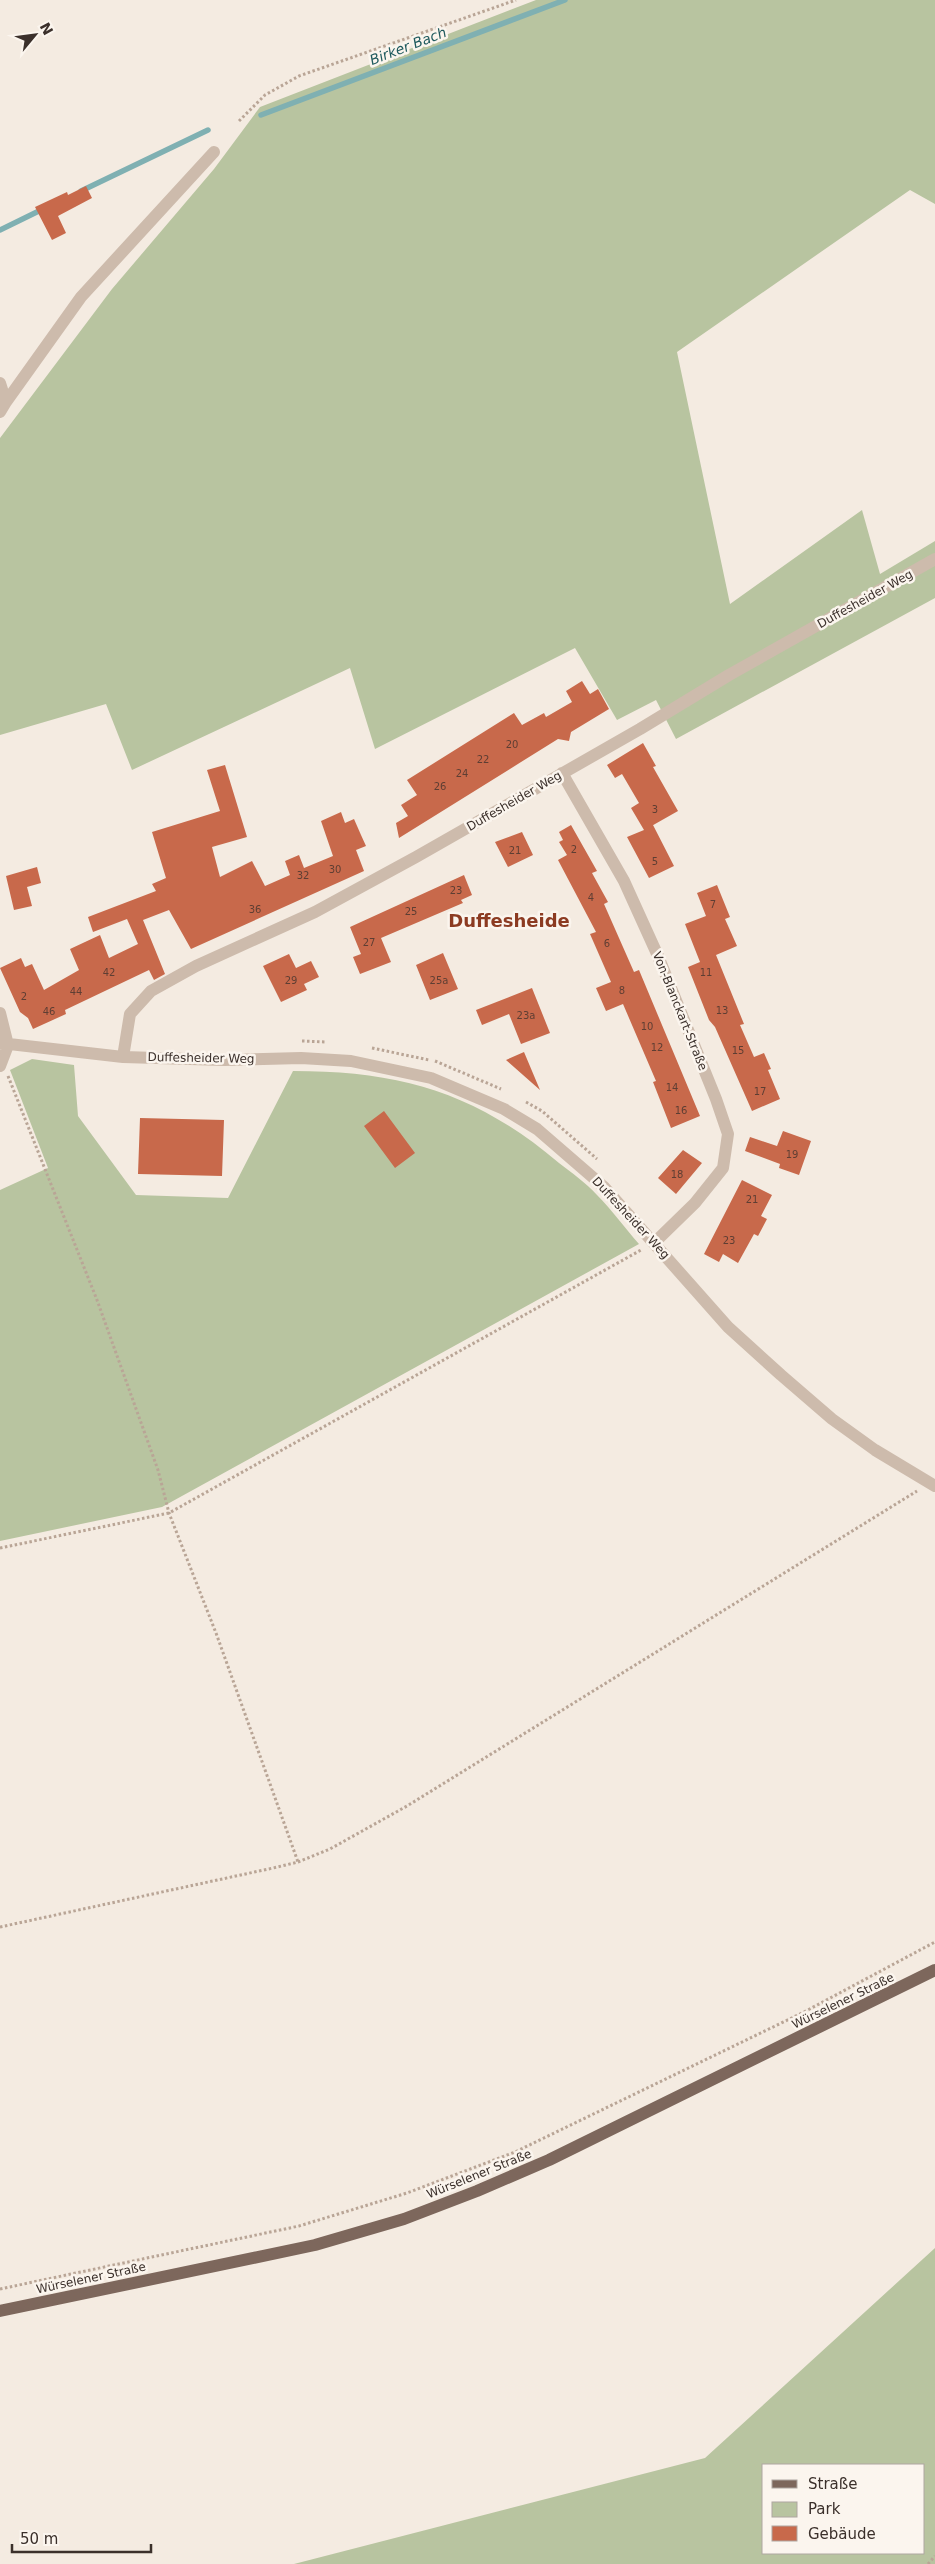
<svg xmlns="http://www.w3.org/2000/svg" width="935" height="2564" font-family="'DejaVu Sans',sans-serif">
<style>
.green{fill:#b8c4a0;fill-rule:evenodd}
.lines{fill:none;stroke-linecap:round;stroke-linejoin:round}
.stream{stroke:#7fb0b2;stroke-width:5.5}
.building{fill:#c8694b}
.path{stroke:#b9a596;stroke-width:3;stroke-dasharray:2.5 2.5;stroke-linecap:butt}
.minor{stroke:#cdbbac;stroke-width:12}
.major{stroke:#7d675c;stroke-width:12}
.labels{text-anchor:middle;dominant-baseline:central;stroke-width:5;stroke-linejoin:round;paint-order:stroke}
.number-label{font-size:10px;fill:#5e3e33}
.street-label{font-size:12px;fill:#3b302b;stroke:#fbf5ee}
.water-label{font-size:14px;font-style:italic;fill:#1f5a5e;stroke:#fbf5ee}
.district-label{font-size:18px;font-weight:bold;fill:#8c3b22;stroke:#fbf5ee}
</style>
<rect width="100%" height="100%" fill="#f4ebe1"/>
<path class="green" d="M536,0h399v204l-25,-14 -233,162 53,252 132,-94 18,64 55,-33v57l-259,141 -20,-39 -39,20 -42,-72 -200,101 -25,-81 -218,102 -26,-66 -106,31v-297l112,-149 102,-120 46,-62z
M32,1059l42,6 4,51 58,79 92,3 65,-127c109,0 183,22 266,92 13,10 27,20 38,32 15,15 28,33 42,49l-477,263 -162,34v-351l48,-22 -38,-98z
M935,2248v316h-641l411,-106zM764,2465h160v88h-160z"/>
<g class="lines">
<path class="stream" d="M261,115l304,-115
M81,191l127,-61
M0,230l43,-21"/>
</g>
<path class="building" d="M86,186l6,12 -34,18 8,17 -14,7 -17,-33 32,-15 1,3z
M582,681l8,13 8,-5 11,20 -38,23 -2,9 -11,-2 -159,99 -3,-15 12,-7 -7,-11 16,-10 -10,-15 107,-67 8,12 22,-12 2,4 26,-15 -6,-11z
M643,743l13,23 -3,1 25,44 -30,17 5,-3 21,41 -25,12 -22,-41 17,-7 -13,-22 8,-5 -17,-29 -7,4 -8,-13z
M225,765l22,72 -35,10 8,30 32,-16 13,25 25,-11 -5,-14 14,-6 5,13 29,-12 -12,-35 20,-9 4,11 9,-4 7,16 5,11 -10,4 8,21 -173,78 -22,-39 -26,10 22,54 -11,6 -5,-10 -84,40 1,4 -33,15 -5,-11 -8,-6 -20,-44 21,-10 4,9 7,-3 12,26 35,-20 -9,-21 30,-14 9,23 29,-14 -11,-25 -34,13 -5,-15 68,-26 -4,-7 14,-6 -14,-46 68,-21 -13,-41z
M571,825l26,46 -5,2 16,29 -4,2 30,68 5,-2 61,146 -29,12 -18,-46 3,-1 -33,-77 -17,7 -10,-23 15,-6 -21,-48 6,-2 -38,-72 9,-5 -8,-13 4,-2 -4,-8z
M522,832l11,23 -25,12 -13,-25z
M37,867l4,16 -14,4 5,19 -18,4 -8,-34z
M464,875l8,20 -11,5 2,3 -82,35 10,24 -31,12 -7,-17 8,-3 -11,-27z
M717,885l13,32 -5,2 12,27 -21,9 28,69 -4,1 14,32 10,-4 7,16 -3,1 12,29 -28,12 -37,-84 -6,-7 -21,-53 12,-5 -15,-38 21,-8 -9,-23z
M443,953l15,36 -28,11 -14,-35z
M289,954l7,14 15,-7 8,16 -15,7 3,6 -26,12 -18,-36z
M532,988l18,45 -29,11 -12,-30 -27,11 -6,-15z
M524,1052l16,38 -34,-30z
M384,1111l31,42 -20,15 -31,-42z
M140,1118l84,2 -2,56 -84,-2z
M783,1131l28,10 -12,34 -20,-7 1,-4 -35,-13 5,-14 27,9z
M683,1150l19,13 -26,31 -18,-16z
M742,1180l30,15 -11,21 6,3 -9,17 -4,-2 -16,29 -15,-9 -4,8 -15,-8z"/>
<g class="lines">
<path class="path" d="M239,121l26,-26 34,-19 217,-76
M302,1041l24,1
M372,1048l57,12
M435,1061l66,28
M8,1076l89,224 61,170 11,43 47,120 82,229
M526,1102l16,9 55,48
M0,1548l169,-35 472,-263
M0,1927l273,-59 25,-6 32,-13 77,-43 510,-315
M0,2289l299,-63 108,-33 108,-41 289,-140 131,-70
M928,2564l7,-8"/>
<path class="minor" d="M0,383l6,19 -6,10
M6,402l75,-105 133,-145
M562,773l62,108 34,75 58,143 12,35 -5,34 -28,35 -40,39
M0,1013l8,32 -8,21
M0,1043l123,14 101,3 77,-2 50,3 80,17 73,31 33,20 67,58 124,140 53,48 51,44 43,31 60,36
M123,1057l7,-43 21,-23 45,-25 119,-54 101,-55 224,-128 89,-54 206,-116"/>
<path class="major" d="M0,2311l315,-66 89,-26 73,-28 72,-31 386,-190"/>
</g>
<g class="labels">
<g class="number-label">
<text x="512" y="744">20</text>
<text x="483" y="759">22</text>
<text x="462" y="773">24</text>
<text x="440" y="786">26</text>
<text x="655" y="809">3</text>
<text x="574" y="849">2</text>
<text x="515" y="850">21</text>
<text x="655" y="861">5</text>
<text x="335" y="869">30</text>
<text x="303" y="875">32</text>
<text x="456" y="890">23</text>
<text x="591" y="897">4</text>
<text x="713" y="904">7</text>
<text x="255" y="909">36</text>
<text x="411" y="911">25</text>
<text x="369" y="942">27</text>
<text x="607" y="943">6</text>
<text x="109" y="972">42</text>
<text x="706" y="972">11</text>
<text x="291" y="980">29</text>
<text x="439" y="980">25a</text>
<text x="622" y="990">8</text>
<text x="76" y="991">44</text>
<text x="24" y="996">2</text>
<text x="722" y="1010">13</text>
<text x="49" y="1011">46</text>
<text x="526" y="1015">23a</text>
<text x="647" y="1026">10</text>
<text x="657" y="1047">12</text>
<text x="738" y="1050">15</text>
<text x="672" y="1087">14</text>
<text x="760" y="1091">17</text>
<text x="681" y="1110">16</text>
<text x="792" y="1154">19</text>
<text x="677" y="1174">18</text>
<text x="752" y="1199">21</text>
<text x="729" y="1240">23</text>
</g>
<g class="street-label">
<text transform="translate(865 599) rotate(-29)">Duffesheider Weg</text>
<text transform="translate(514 801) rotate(-30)">Duffesheider Weg</text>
<text transform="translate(680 1011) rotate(68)">Von-Blanckart-Straße</text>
<text transform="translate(201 1058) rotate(1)">Duffesheider Weg</text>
<text transform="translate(631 1218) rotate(47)">Duffesheider Weg</text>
<text transform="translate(843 2001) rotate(-26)">Würselener Straße</text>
<text transform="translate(479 2174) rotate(-22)">Würselener Straße</text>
<text transform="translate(91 2278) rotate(-12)">Würselener Straße</text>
</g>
<g class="water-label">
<text transform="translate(408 46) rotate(-21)">Birker Bach</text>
</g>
<g class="district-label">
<text x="509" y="920">Duffesheide</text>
</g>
</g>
<rect x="762" y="2464" width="162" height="90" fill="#fbf5ee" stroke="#aea6a0"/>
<rect x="772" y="2480" width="25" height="8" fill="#7d675c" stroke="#aea6a0"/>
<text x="808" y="2489" font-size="15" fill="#3b302b">Straße</text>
<rect x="772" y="2502" width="25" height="15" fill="#b8c4a0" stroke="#aea6a0"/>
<text x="808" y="2514" font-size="15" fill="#3b302b">Park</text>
<rect x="772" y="2526" width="25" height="15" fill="#c8694b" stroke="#aea6a0"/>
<text x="808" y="2539" font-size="15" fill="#3b302b">Gebäude</text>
<g transform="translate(35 35) rotate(61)" stroke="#fbf5ee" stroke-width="4" paint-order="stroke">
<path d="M0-4L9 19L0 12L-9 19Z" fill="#3b302b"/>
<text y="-8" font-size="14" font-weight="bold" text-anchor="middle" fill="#3b302b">N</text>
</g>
<path d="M12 2544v8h139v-8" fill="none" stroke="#3b302b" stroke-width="2.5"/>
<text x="20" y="2544" font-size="15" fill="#3b302b" stroke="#fbf5ee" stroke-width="4" paint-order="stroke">50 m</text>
</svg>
